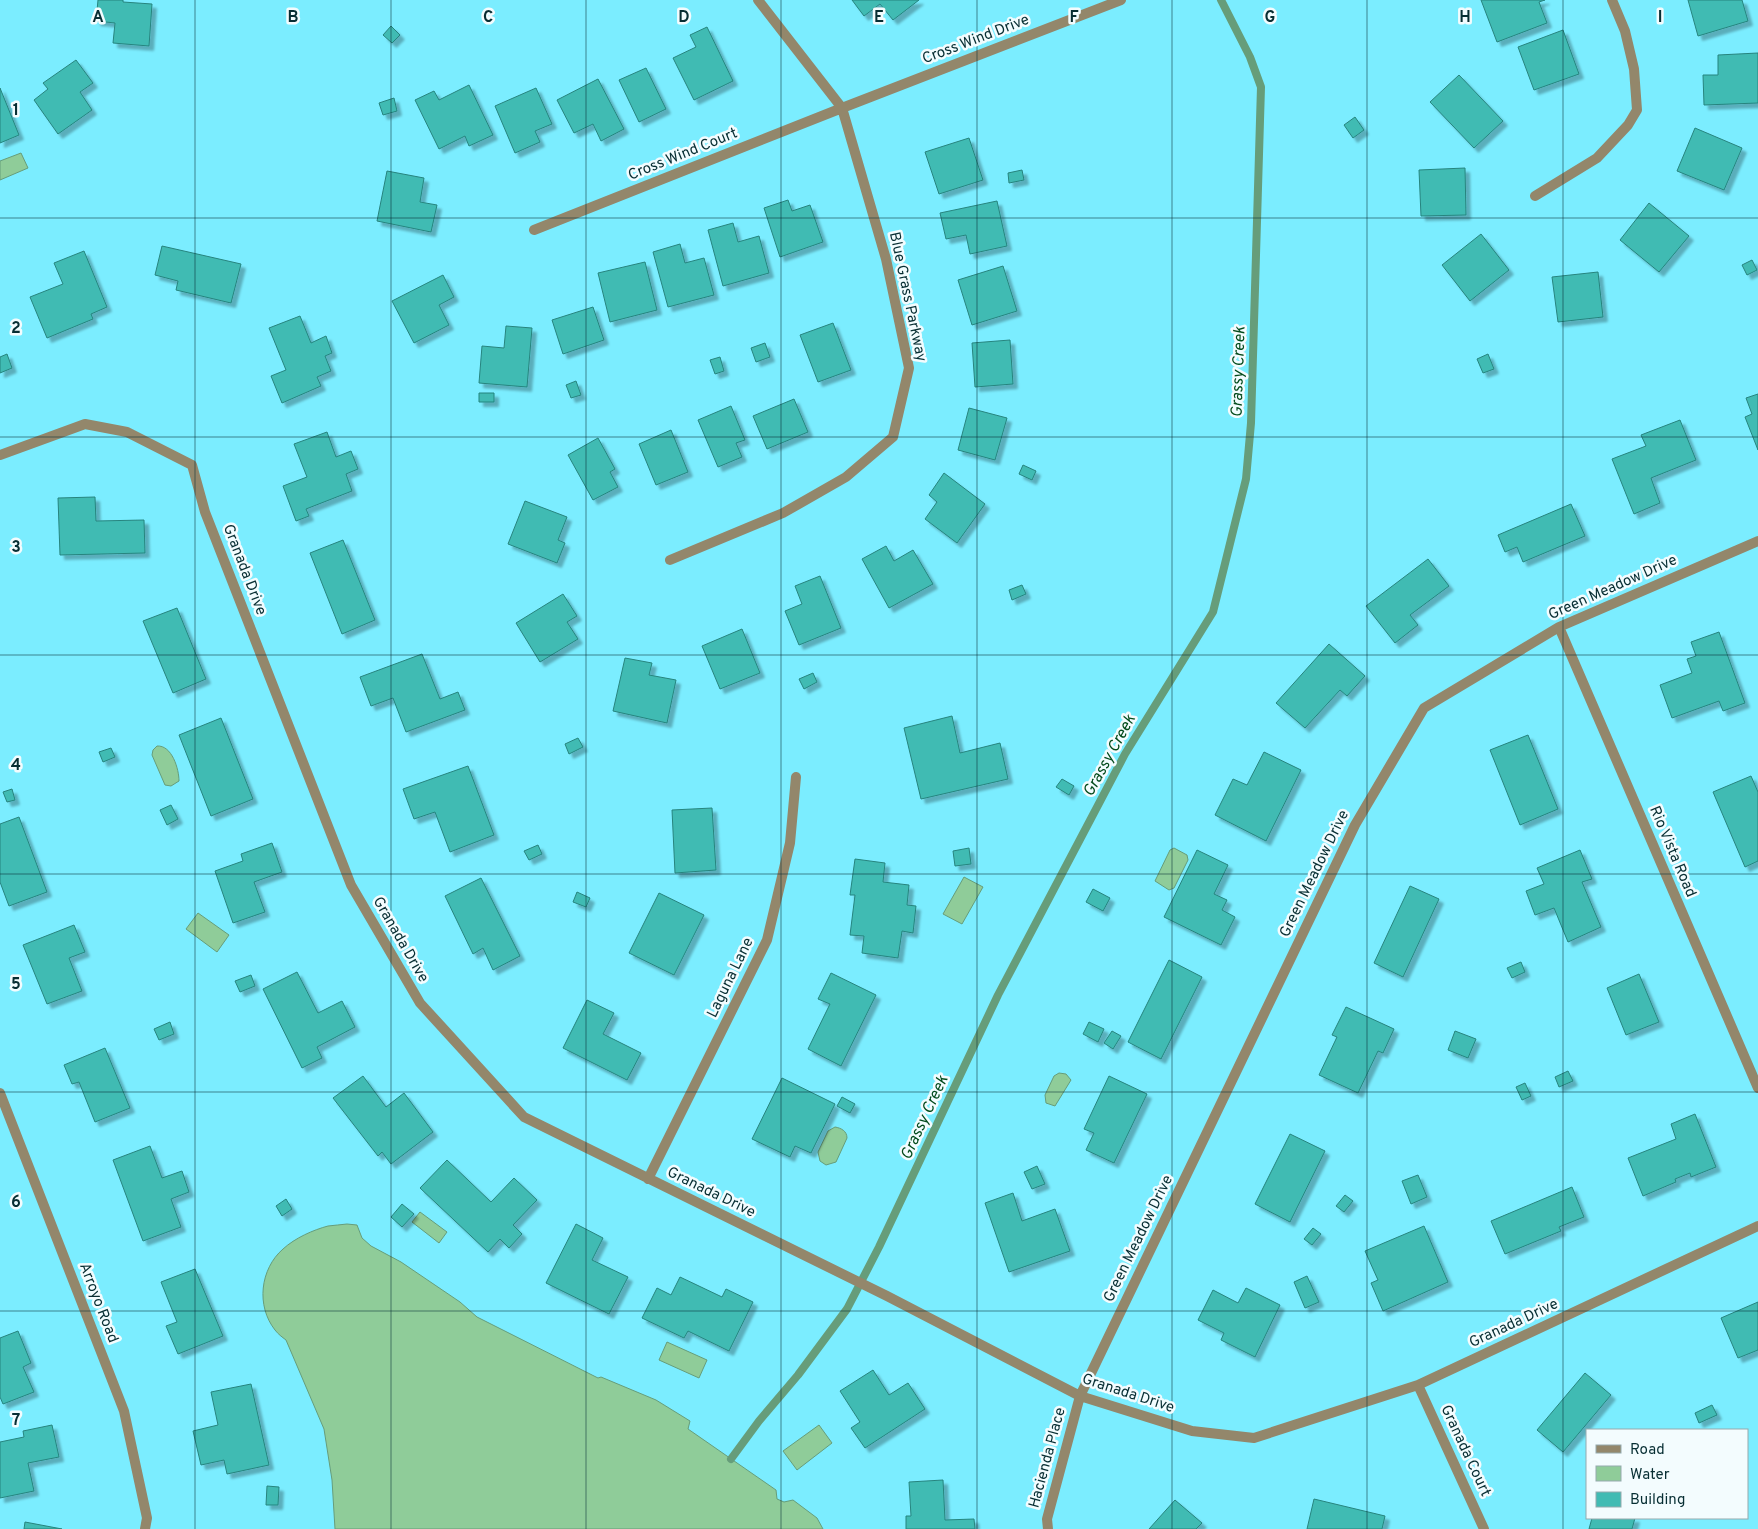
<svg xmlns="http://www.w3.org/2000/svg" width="1758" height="1529" font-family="Overpass,sans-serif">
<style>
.water{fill:#8fcc99;stroke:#669d7a}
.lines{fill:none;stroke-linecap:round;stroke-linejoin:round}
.stream{stroke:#669d7a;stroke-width:8}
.building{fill:#41bbb3;stroke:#26847e;filter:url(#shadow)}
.street{stroke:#93876b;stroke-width:10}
.grid{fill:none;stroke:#072e33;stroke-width:1;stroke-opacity:0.55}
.labels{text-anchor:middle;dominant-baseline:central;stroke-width:5;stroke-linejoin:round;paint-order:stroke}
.street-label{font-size:15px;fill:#072e33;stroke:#f3fcfe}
.water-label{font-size:16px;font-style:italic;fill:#034b1c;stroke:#f3fcfe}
.grid-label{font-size:16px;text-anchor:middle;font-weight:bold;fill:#072e33;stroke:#f3fcfe;stroke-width:5;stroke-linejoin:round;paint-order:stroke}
</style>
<defs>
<filter id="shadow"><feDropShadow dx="4.5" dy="4.5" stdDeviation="1" flood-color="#0004"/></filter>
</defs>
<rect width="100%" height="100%" fill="#7bedff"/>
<path class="water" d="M21,153l7,15 -28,12v-19z
M157,746c15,-1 22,23 22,35l-8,5 -6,-1 -13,-30 1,-5z
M1174,848l13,7 1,5 -14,28 -5,2 -14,-9 15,-31z
M964,877l19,10 -21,37 -19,-10z
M198,913l31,22 -12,17 -31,-23z
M1059,1073l7,1 5,6 -16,26 -9,-3 -1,-8 9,-19z
M835,1127c6,1 12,4 12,11l-11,24 -10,3 -6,-4 -2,-9 10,-21z
M420,1212l27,20 -8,11 -27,-21z
M347,1224l10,1 5,13 9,8 30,16 59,40 17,15 121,61 3,-1 55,23 34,21 -2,8 88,61 1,9 7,3 9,-2 24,18 6,11h-488l-3,-49 -8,-51 -38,-89c-4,-3 -8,-6 -11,-10 -19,-24 -15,-61 8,-81 12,-11 30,-19 45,-23 6,-1 13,-1 19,-2z
M667,1342l40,18 -8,18 -40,-18z
M819,1425l13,18 -35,27 -14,-19z"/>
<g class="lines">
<path class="stream" d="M731,1459l28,-38 39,-46 49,-66 32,-62 119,-252 127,-241 88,-142 33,-133 5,-56 10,-336 -11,-30 -29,-57"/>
</g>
<path class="building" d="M98,0h25v2l29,2 -3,42 -36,-3 2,-20 -19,-2z
M852,0h67l-26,20 -13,-16 -16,12z
M1481,0h64l-6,2 8,21 -50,19z
M1688,0h54l6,21 -50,15z
M391,26l9,9 -8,8 -9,-8z
M707,27l26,54 -39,19 -21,-42 23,-11 -6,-12z
M1563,30l16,44 -45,16 -16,-43z
M1758,53v50l-54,2 -1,-30h15v-20z
M76,60l17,23 -13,9 12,18 -34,24 -24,-34 14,-11 -5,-6z
M646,68l20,41 -27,13 -20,-42z
M1459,75l44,46 -29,27 -44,-46z
M598,79l26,50 -23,12 -8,-17 -19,9 -17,-33z
M469,85l24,50 -24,11 -4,-10 -26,13 -24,-49 19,-9 5,9z
M0,88l19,47 -19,8z
M536,88l16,36 -17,7 5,11 -25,11 -20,-47z
M394,98l3,13 -14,4 -4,-12z
M1355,117l9,13 -11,8 -9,-13z
M1695,128l47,20 -18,42 -47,-19z
M969,138l14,42 -44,14 -14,-42z
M1465,168l1,47 -45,1 -2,-46z
M1022,170l2,10 -15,3 -1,-10z
M387,171l37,7 -4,24 17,3 -6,27 -54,-11z
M788,200l4,11 18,-6 13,37 -43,15 -16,-49z
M997,201l10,45 -37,8 -4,-19 -20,4 -6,-26z
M1649,203l40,33 -30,36 -39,-32z
M733,223l5,19 21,-6 10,37 -46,13 -15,-56z
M1481,234l28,36 -39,31 -28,-36z
M680,244l5,19 19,-5 10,37 -46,12 -15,-55z
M162,246l79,18 -10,39 -55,-13 2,-9 -23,-6z
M84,251l23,56 -16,7 2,5 -46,19 -17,-41 33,-13 -9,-21z
M1752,260l5,10 -10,5 -5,-10z
M645,262l12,48 -47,12 -12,-49z
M1003,266l14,45 -45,14 -14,-45z
M1598,272l5,45 -45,5 -6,-45z
M443,275l11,22 -15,8 10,20 -35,18 -22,-42z
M593,307l11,33 -41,14 -11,-34z
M300,316l11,27 15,-7 6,17 -7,3 6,15 -14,6 4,9 -39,17 -11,-27 15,-6 -17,-42z
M833,323l18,47 -33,12 -18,-47z
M506,326l26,2 -5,59 -48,-4 3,-37 22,2z
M1010,340l3,44 -38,3 -3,-44z
M765,343l5,14 -14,5 -5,-14z
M7,354l5,14 -12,5v-16z
M1488,354l6,15 -11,4 -6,-14z
M720,357l4,14 -9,3 -5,-14z
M576,381l5,14 -10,3 -5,-13z
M479,393h15v9h-15z
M1758,394v56l-13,-33 7,-3 -6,-16z
M794,399l14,33 -41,17 -14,-33z
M731,406l14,34 -9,3 6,14 -24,10 -20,-47z
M969,408l38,10 -12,42 -37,-10z
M1680,420l16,40 -45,18 9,25 -26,11 -22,-55 34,-13 -5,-11z
M671,430l17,42 -32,13 -17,-41z
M327,432l9,25 15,-6 7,18 -12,5 6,17 -46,18 3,7 -13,5 -13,-35 24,-9 -13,-33z
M598,438l17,31 -5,3 8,15 -25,13 -25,-45z
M1023,465l13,6 -4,9 -13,-6z
M944,473l41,31 -28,39 -32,-24 12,-17 -8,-7z
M95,497l1,24 48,-1 1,33 -85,2 -2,-57z
M525,501l42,16 -9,23 7,3 -8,20 -49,-19z
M1571,504l14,32 -62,26 -6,-15 -12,5 -7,-17z
M343,540l32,80 -33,14 -32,-81z
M886,546l8,15 19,-11 20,34 -44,24 -27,-49z
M1428,559l21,27 -39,29 8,10 -23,18 -29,-37z
M820,576l21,52 -42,17 -14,-34 17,-7 -7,-18z
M1022,585l4,9 -14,6 -3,-10z
M563,594l14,22 -10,6 11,17 -38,23 -24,-39z
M177,608l29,71 -33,14 -30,-72z
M742,629l18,44 -40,16 -18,-43z
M1719,632l26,71 -22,8 -4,-10 -47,17 -12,-33 32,-12 -5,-14 9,-3 -5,-14z
M1329,644l36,32 -18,20 -7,-6 -35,38 -29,-25z
M422,654l18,45 18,-7 7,18 -59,22 -13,-34 -22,8 -11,-29z
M625,658l27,5 -3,12 27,5 -9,43 -54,-12z
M813,673l4,9 -13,7 -5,-10z
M952,716l8,37 40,-10 8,36 -87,20 -17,-71z
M221,718l32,81 -42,17 -32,-81z
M1528,735l30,74 -38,16 -30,-75z
M578,738l5,9 -14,7 -4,-10z
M111,748l4,9 -12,5 -4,-10z
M1264,752l37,18 -35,71 -51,-26 18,-36 14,6z
M468,766l26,69 -44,17 -15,-40 -21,7 -11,-30z
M1751,776l7,16v69l-13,6 -32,-75z
M1062,779l12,7 -5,9 -13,-8z
M12,789l3,11 -8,2 -4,-10z
M171,805l7,14 -11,6 -7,-15z
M712,808l4,62 -41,3 -3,-63z
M19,817l28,75 -38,14 -9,-24v-58z
M272,843l10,29 -28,10 11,30 -32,11 -18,-52 28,-10 -2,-7z
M538,845l4,9 -13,6 -5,-9z
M969,848l2,16 -16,2 -2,-15z
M1197,850l31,15 -14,29 13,6 -5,10 13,7 -14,28 -57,-28z
M1580,850l12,29 -10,3 19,45 -33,15 -14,-34 -19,7 -9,-24 18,-7 -7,-16z
M855,859l30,4 -2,19 26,3 -2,20 9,1 -3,27 -11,-2 -4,27 -36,-5 2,-17 -14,-1 5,-40h-5z
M481,878l39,78 -27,14 -10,-22 -10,6 -28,-58z
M1410,886l29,13 -36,78 -29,-14z
M1093,889l17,9 -7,13 -17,-9z
M577,892l13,6 -4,9 -13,-5z
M659,893l45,22 -30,60 -45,-22z
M74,925l11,27 -16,6 13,33 -35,13 -24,-59z
M1169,960l33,17 -41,82 -33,-17z
M1521,962l4,10 -13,6 -5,-10z
M297,972l21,41 24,-12 13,26 -38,20 5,11 -20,10 -39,-79z
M831,973l45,22 -35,71 -33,-17 22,-45 -12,-5z
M1639,974l20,48 -33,13 -19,-47z
M251,975l4,11 -15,6 -5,-11z
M587,1000l27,13 -11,21 38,19 -14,27 -64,-32z
M1346,1007l48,22 -11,24 -5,-2 -20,42 -39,-18 18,-38 -5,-2z
M170,1022l4,12 -15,6 -5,-11z
M1089,1022l15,7 -6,13 -15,-8z
M1112,1031l9,5 -8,13 -9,-6z
M1455,1031l21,8 -8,19 -20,-8z
M105,1048l25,60 -35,14 -16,-40 -7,2 -8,-19z
M1568,1071l5,10 -14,6 -4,-10z
M363,1076l23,31 18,-14 29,39 -42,32 -9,-12 -4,4 -45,-58z
M1109,1076l38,18 -33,69 -28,-13 8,-17 -10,-4z
M782,1078l53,26 -24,49 -16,-7 -5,11 -38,-18z
M1525,1083l6,13 -9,4 -6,-13z
M842,1097l13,7 -5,9 -13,-7z
M1695,1114l21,53 -25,10 -1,-4 -15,6 1,3 -33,14 -15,-38 48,-19 -5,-15z
M1290,1134l35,17 -35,71 -35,-18z
M150,1146l12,32 20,-7 7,21 -18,7 10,28 -38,14 -30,-81z
M447,1160l44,42 23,-24 23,22 -24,25 9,9 -13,14 -9,-9 -12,13 -68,-64z
M1037,1166l8,18 -13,5 -8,-17z
M1418,1175l9,22 -16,7 -9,-23z
M1572,1187l12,30 -25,10 2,4 -56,23 -14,-33z
M1013,1193l9,28 33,-12 15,42 -61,21 -24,-69z
M1345,1195l8,6 -9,11 -8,-6z
M286,1199l6,10 -10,7 -6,-10z
M402,1204l12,10 -12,13 -11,-10z
M576,1224l27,14 -11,22 36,17 -19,37 -63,-31z
M1424,1226l24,56 -65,29 -12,-28 7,-3 -13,-29z
M1313,1228l8,6 -9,11 -8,-6z
M195,1269l28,67 -45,18 -12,-28 11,-4 -16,-40z
M1307,1276l12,26 -14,6 -11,-26z
M680,1277l42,20 4,-8 27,13 -24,49 -41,-20 -4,7 -42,-20 15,-30 14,7z
M1246,1288l34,17 -25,52 -34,-17 3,-7 -26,-13 15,-30 25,13z
M1758,1302v48l-20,8 -17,-40z
M18,1331l13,32 -8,4 11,25 -31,12 -3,-7v-59z
M873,1370l16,25 19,-12 17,26 -60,39 -14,-20 9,-6 -20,-31z
M1585,1373l26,22 -48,57 -26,-22z
M251,1384l18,81 -42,9 -3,-14 -23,5 -8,-34 25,-6 -7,-33z
M1712,1405l5,10 -18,8 -4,-10z
M52,1425l7,32 -31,6 6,28 -34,7v-56l24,-5 -1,-6z
M943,1480l2,40 29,-1 1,10h-69v-13h5l-2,-34z
M267,1486l12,1 -1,18h-12z
M1314,1499l71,17 -3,13h-75z
M1175,1500l27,23 -6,6h-47z
M1592,1518h43l-3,11h-43z
M25,1522l37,7h-38z"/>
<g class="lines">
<path class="street" d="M1535,196l62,-38 31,-33 9,-15 -3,-41 -9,-38 -13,-31
M534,230l308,-122 279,-108
M0,455l85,-31 42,8 65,33 13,47 146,373 69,118 104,114 363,179 193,100 112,35 62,7 164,-53 340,-159
M670,560l113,-47 63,-36 47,-40 16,-69 -23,-109 -44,-151 -84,-108
M1559,627l199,461
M0,1093l124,318 23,107 -2,11
M648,1179l119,-239 23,-97 6,-66
M1418,1385l66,144
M1048,1529l-1,-10 33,-123 275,-571 69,-117 135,-81 199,-86"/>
</g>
<path class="grid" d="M195,0v1529M391,0v1529M586,0v1529M781,0v1529M977,0v1529M1172,0v1529M1367,0v1529M1563,0v1529M0,218h1758M0,437h1758M0,655h1758M0,874h1758M0,1092h1758M0,1311h1758"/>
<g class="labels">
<g class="street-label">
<text transform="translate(976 40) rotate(-21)">Cross Wind Drive</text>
<text transform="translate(683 155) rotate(-22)">Cross Wind Court</text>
<text transform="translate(907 297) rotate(78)">Blue Grass Parkway</text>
<text transform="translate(244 570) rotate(69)">Granada Drive</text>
<text transform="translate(1613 588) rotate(-24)">Green Meadow Drive</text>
<text transform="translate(1672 852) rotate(67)">Rio Vista Road</text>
<text transform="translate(1315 874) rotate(-64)">Green Meadow Drive</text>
<text transform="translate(400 940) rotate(60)">Granada Drive</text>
<text transform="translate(731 978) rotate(-64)">Laguna Lane</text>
<text transform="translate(711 1193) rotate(26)">Granada Drive</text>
<text transform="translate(1139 1239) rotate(-64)">Green Meadow Drive</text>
<text transform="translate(98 1303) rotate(69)">Arroyo Road</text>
<text transform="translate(1514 1324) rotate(-25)">Granada Drive</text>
<text transform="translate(1128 1394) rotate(18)">Granada Drive</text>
<text transform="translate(1465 1451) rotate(65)">Granada Court</text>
<text transform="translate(1048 1458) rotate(-75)">Hacienda Place</text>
</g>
<g class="water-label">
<text transform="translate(1239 372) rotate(-88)">Grassy Creek</text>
<text transform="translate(1110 756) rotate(-61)">Grassy Creek</text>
<text transform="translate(925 1118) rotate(-65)">Grassy Creek</text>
</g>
</g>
<g class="grid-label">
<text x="98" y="22">A</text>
<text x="293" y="22">B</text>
<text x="488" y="22">C</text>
<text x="684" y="22">D</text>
<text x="879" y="22">E</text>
<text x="1074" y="22">F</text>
<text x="1270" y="22">G</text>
<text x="1465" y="22">H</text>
<text x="1660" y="22">I</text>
<text x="16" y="115">1</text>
<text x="16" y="333">2</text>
<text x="16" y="552">3</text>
<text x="16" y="770">4</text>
<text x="16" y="989">5</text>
<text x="16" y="1207">6</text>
<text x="16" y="1425">7</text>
</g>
<rect x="1586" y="1429" width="162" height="90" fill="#f3fcfe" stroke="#95aaad"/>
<rect x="1596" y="1445" width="25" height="8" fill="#93876b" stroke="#95aaad"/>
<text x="1630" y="1454" font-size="15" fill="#072e33">Road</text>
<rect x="1596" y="1466" width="25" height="15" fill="#8fcc99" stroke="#95aaad"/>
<text x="1630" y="1479" font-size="15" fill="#072e33">Water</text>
<rect x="1596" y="1492" width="25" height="15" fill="#41bbb3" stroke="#95aaad"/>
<text x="1630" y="1504" font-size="15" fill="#072e33">Building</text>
</svg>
